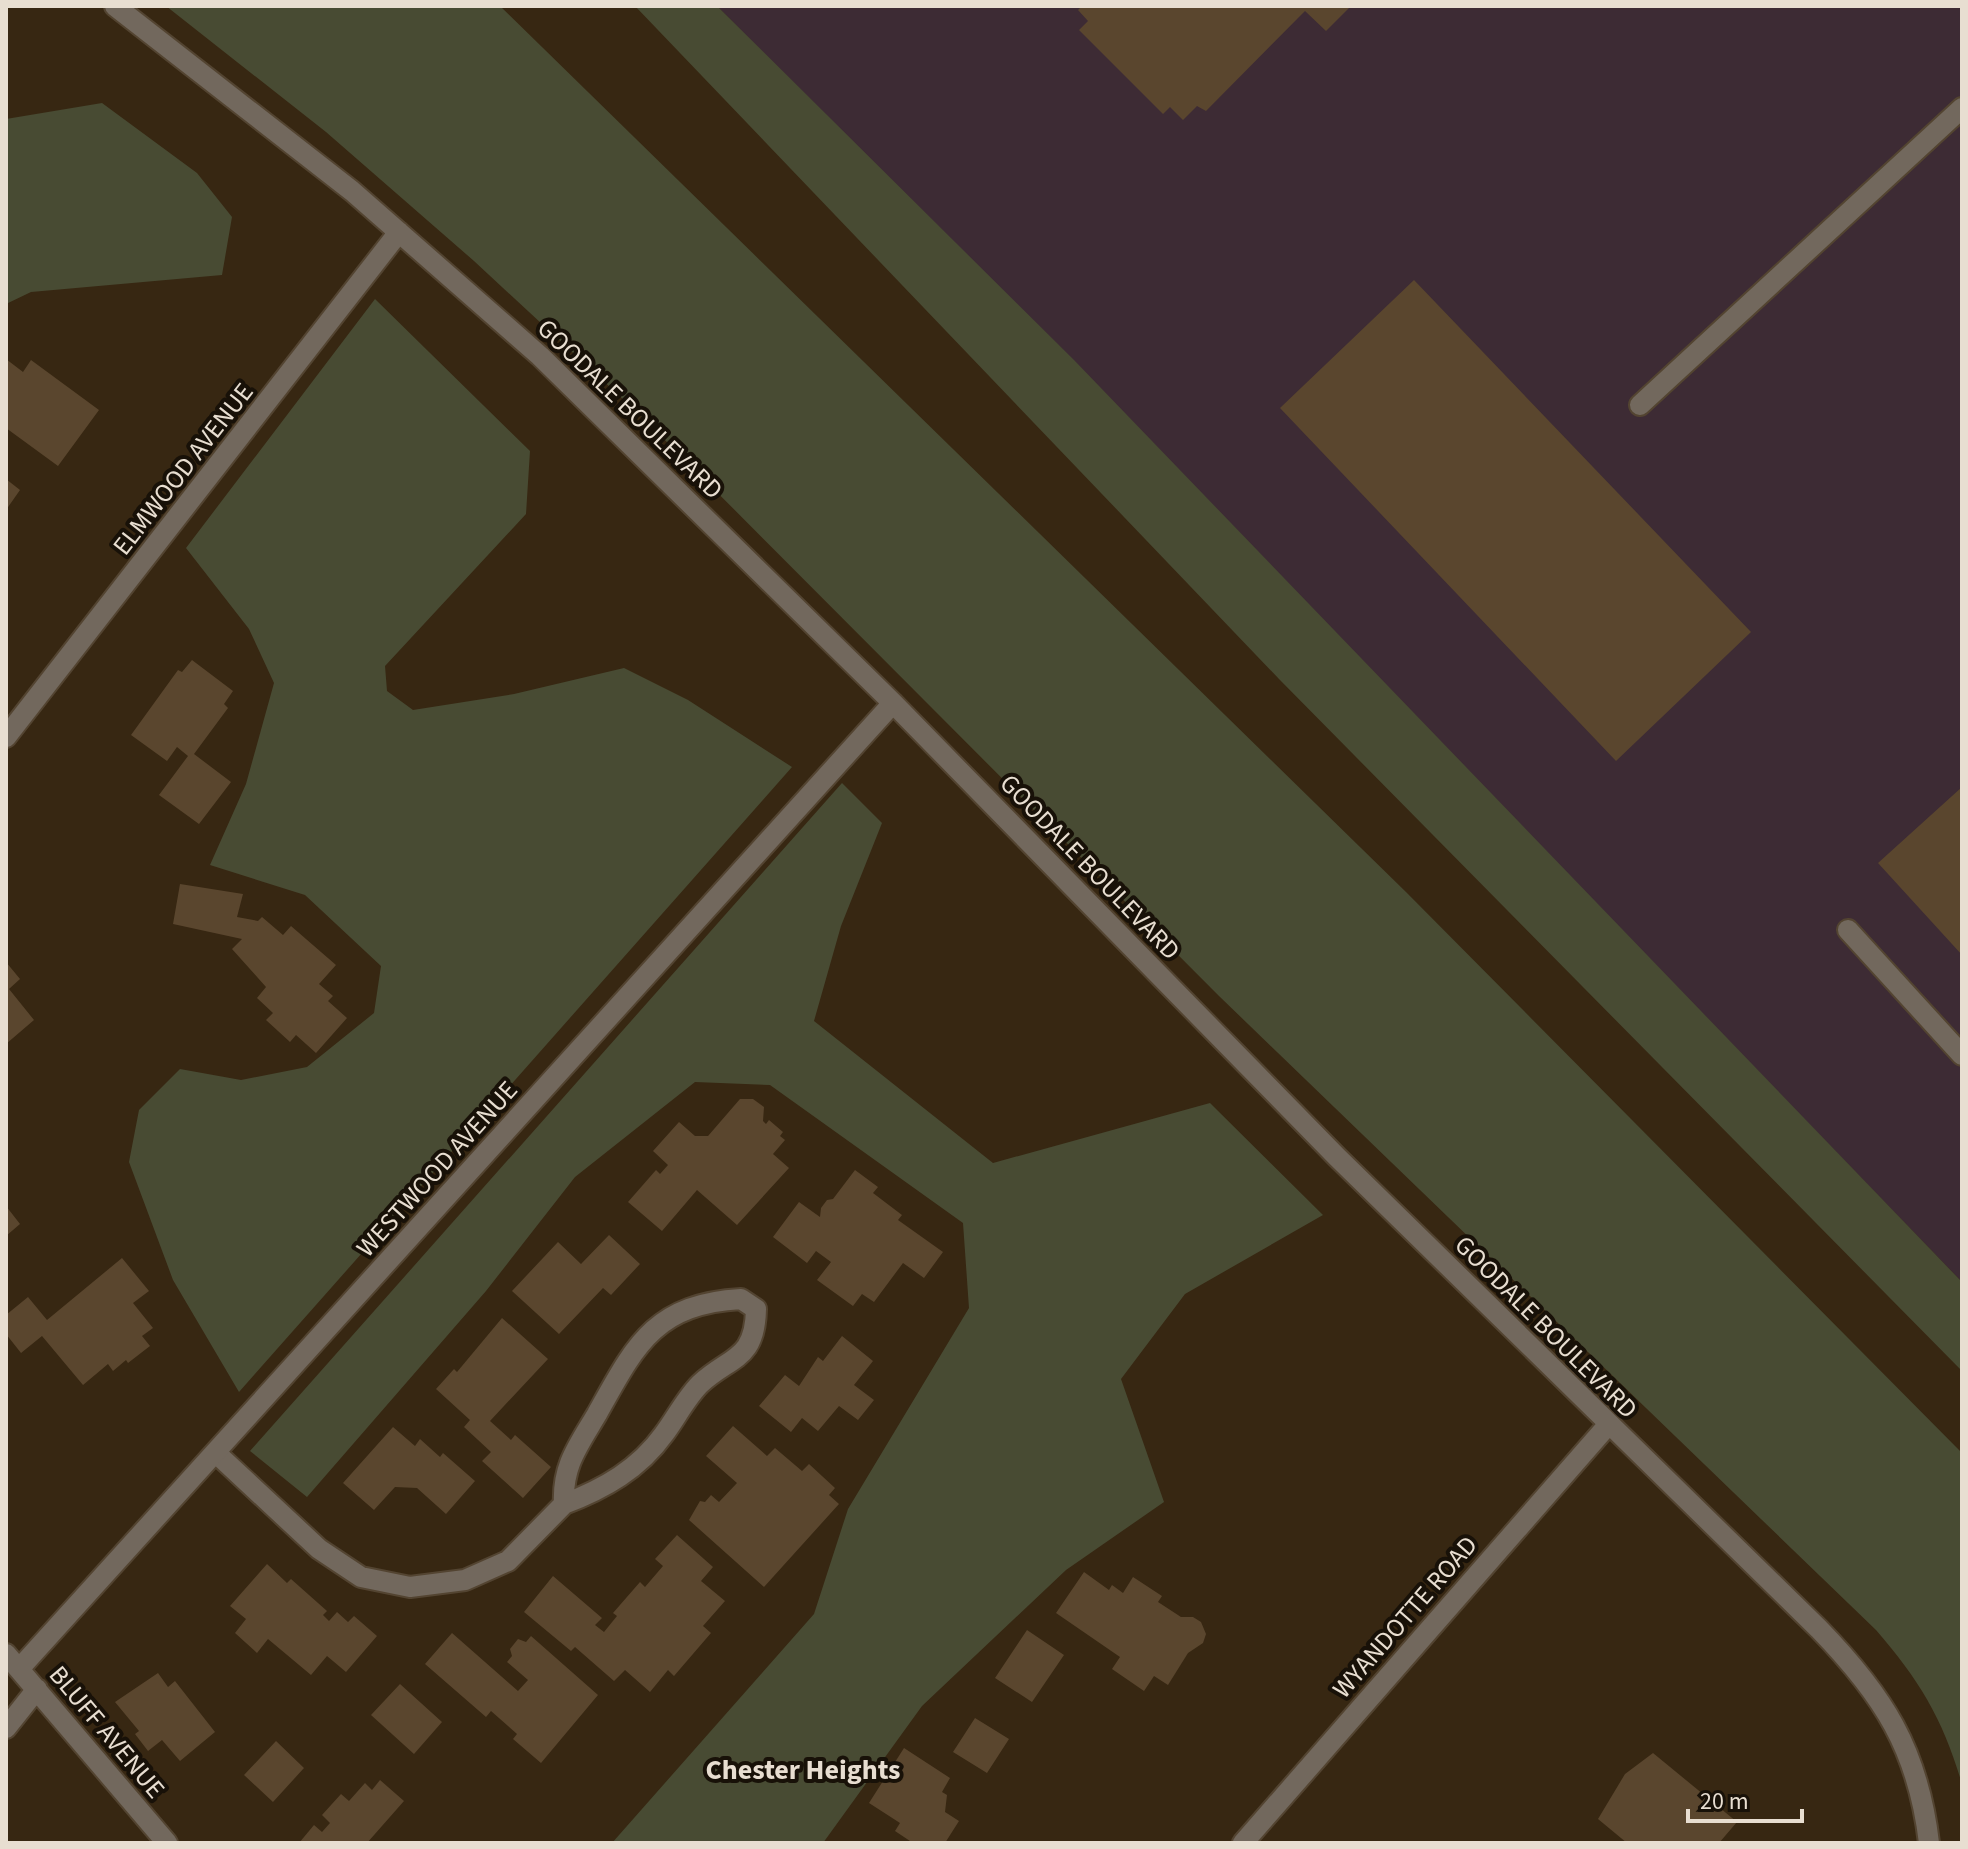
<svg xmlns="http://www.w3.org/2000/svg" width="1968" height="1849" font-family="'Source Sans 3',sans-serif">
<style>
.commercial{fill:#3d2b34}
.green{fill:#484b33}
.building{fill:#5a462e}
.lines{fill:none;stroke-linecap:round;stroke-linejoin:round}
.lane-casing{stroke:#534431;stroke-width:24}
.street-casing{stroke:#534431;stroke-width:24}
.lane{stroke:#72685d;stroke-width:20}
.street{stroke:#72685d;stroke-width:20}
.labels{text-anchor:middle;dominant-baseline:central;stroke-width:8;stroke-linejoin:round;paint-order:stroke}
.street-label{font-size:26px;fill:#e8ded1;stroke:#181108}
.neighbourhood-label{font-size:28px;font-weight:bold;fill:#e8ded1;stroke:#181108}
</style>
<rect width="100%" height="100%" fill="#372712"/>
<path class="commercial" d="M717,6h1245v1276l-400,-413z"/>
<path class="green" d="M166,6h334l906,886 556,561v331c-19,-65 -42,-103 -86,-154l-657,-634 -580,-582 -165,-153 -148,-129z
M635,6h82l357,354 888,922v89l-683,-692z
M102,103l95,70 35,44 -10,58 -191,17 -25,12v-185z
M375,299l155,152 -4,63 -141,152 2,25 26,19 101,-16 110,-26 64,32 104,67 -553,625 -66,-112 -44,-118 10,-52 41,-41 61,11 66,-13 67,-54 7,-47 -76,-71 -95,-30 36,-81 28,-101 -25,-54 -63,-81z
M842,783l40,40 -41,103 -27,95 179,142 217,-60 113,112 -138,79 -64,85 43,123 -98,68 -144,136 -99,137h-211l202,-229 34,-105 121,-201 -6,-85 -193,-138 -75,-3 -120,95 -89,114 -179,206 -57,-46z"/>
<path class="building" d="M1082,6h269l-25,25 -21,-20 -99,100 -9,-5 -14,14 -13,-13 -7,7 -84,-84 9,-9 -10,-11z
M1414,280l337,352 -135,129 -336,-353z
M6,359l17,13 8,-12 68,50 -41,56 -52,-38z
M6,479l14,11 -14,20z
M192,660l41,31 -9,13 4,4 -34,46 37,28 -32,42 -40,-29 29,-39 -11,-9 -10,14 -36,-26 47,-65 4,2z
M1962,787v168l-84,-92z
M180,884l63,10 -6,23 21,4 4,-4 21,18 8,-9 45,39 -17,19 14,12 -5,5 19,17 -31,35 -20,-18 -6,7 -24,-22 7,-7 -16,-15 9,-11 -34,-38 10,-10 -69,-15z
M6,962l14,17 -11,10 25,31 -28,24z
M740,1099h13l11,8 -1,14 3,3 3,-4 14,12 -3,4 5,4 -12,14 16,14 -52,57 -40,-35 -35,41 -34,-29 28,-32 4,4 8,-9 -15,-14 26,-29 16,14h13z
M855,1170l23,17 -5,6 29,22 -4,5 45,32 -19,26 -21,-15 -29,39 -12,-8 -9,12 -36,-26 14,-18 -15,-11 -9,12 -34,-26 26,-35 21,15 1,-9 6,-8 6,-1z
M6,1206l14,18 -14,12z
M609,1235l31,29 -29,31 -8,-7 -44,46 -47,-43 46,-49 23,22z
M122,1258l27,33 -16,12 20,25 -11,8 8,10 -22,17 -2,-3 -13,11 -5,-7 -25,21 -41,-49 -21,17 -15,-19v-19l22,-18 19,23z
M502,1318l46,41 -58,62 21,19 4,-5 36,32 -28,31 -41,-37 9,-9 -27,-25 6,-7 -34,-31 18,-20 3,3z
M842,1336l31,25 -19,24 20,15 -16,20 -19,-14 -21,25 -16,-13 -11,14 -32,-26 26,-31 14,11 19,-29 5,4z
M733,1426l34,30 8,-8 27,23 7,-7 26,24 -6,7 10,9 -75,83 -75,-67 11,-19 5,1 6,-7 8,7 18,-19 -31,-27z
M393,1427l22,19 5,-7 20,18 3,-4 32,28 -29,33 -29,-26 -22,-1 -21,23 -31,-27z
M677,1535l36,32 -12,14 24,20 -22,25 8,7 -37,43 -6,-6 -18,22 -25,-22 -11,11 -39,-34 -4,4 -47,-39 29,-36 49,42 -7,7 9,7 13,-16 -4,-3 27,-31 5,5 18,-21 -8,-7z
M267,1564l20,19 4,-4 36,32 -4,4 6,6 8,-9 11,10 6,-6 23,20 -31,36 -19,-16 -16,19 -43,-36 -11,14 -22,-20 11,-14 -16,-13z
M1084,1572l25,18 3,-5 11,8 10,-16 29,19 -4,6 23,15h12l8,5 5,12 -3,9 -15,10 -20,32 -14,-9 -10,15 -32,-22 8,-12 -64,-44z
M1027,1630l37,25 -32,47 -37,-24z
M452,1633l66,58 10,-11 -21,-18 5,-6 -2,-7 8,-10 8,3 5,-6 67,59 -57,68 -28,-24 4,-5 -26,-23 -5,6 -61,-53z
M158,1673l10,14 7,-6 40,51 -35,29 -18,-21 -14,11 -13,-17 4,-3 -24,-29z
M400,1684l42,38 -28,32 -43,-39z
M975,1718l34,21 -22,34 -34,-21z
M276,1741l28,27 -31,34 -29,-27z
M904,1748l46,30 -8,14 5,3 -2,17 14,9 -14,22h-32l-18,-12 5,-8 -31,-20z
M1653,1753l84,69 -18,21h-92l-29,-24 27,-45z
M380,1780l24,21 -37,42h-68l15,-18 8,7 8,-9 -8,-8 19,-21 8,7 16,-18 7,7z"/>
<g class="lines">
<g class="lane-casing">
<path id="lane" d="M1640,405l322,-297
M1848,930l114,125
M741,1299l15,10c-1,52 -26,47 -56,75 -14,14 -24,34 -36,50 -25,35 -60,55 -100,70 -2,-38 14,-58 33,-90 38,-68 57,-110 144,-115z
M216,1453l103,96 42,28 49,10 55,-7 43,-19 56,-57"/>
</g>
<g class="street-casing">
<path id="street" d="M115,6l237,185 188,165 353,347 444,454 482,472c64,66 99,120 110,214
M6,737l393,-505
M6,1654l161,189
M19,1669l874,-966
M6,1728l31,-39
M1243,1843l365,-418"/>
</g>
<use href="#lane" class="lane"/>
<use href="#street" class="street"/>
</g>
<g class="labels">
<g class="street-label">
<text transform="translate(630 409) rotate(44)">GOODALE BOULEVARD</text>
<text transform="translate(183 469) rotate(-52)">ELMWOOD AVENUE</text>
<text transform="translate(1090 867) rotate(46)">GOODALE BOULEVARD</text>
<text transform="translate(437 1169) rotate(-48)">WESTWOOD AVENUE</text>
<text transform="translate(1546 1327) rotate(45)">GOODALE BOULEVARD</text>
<text transform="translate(1405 1617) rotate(-49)">WYANDOTTE ROAD</text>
<text transform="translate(107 1732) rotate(50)">BLUFF AVENUE</text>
</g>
<g class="neighbourhood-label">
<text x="803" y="1770">Chester Heights</text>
</g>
</g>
<rect width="1968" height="1849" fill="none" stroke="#e8ded1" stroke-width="16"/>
<path d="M1688 1809v12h114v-12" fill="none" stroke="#e8ded1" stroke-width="4"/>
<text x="1700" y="1809" font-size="24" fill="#e8ded1" stroke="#181108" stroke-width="6" paint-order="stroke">20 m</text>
</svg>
